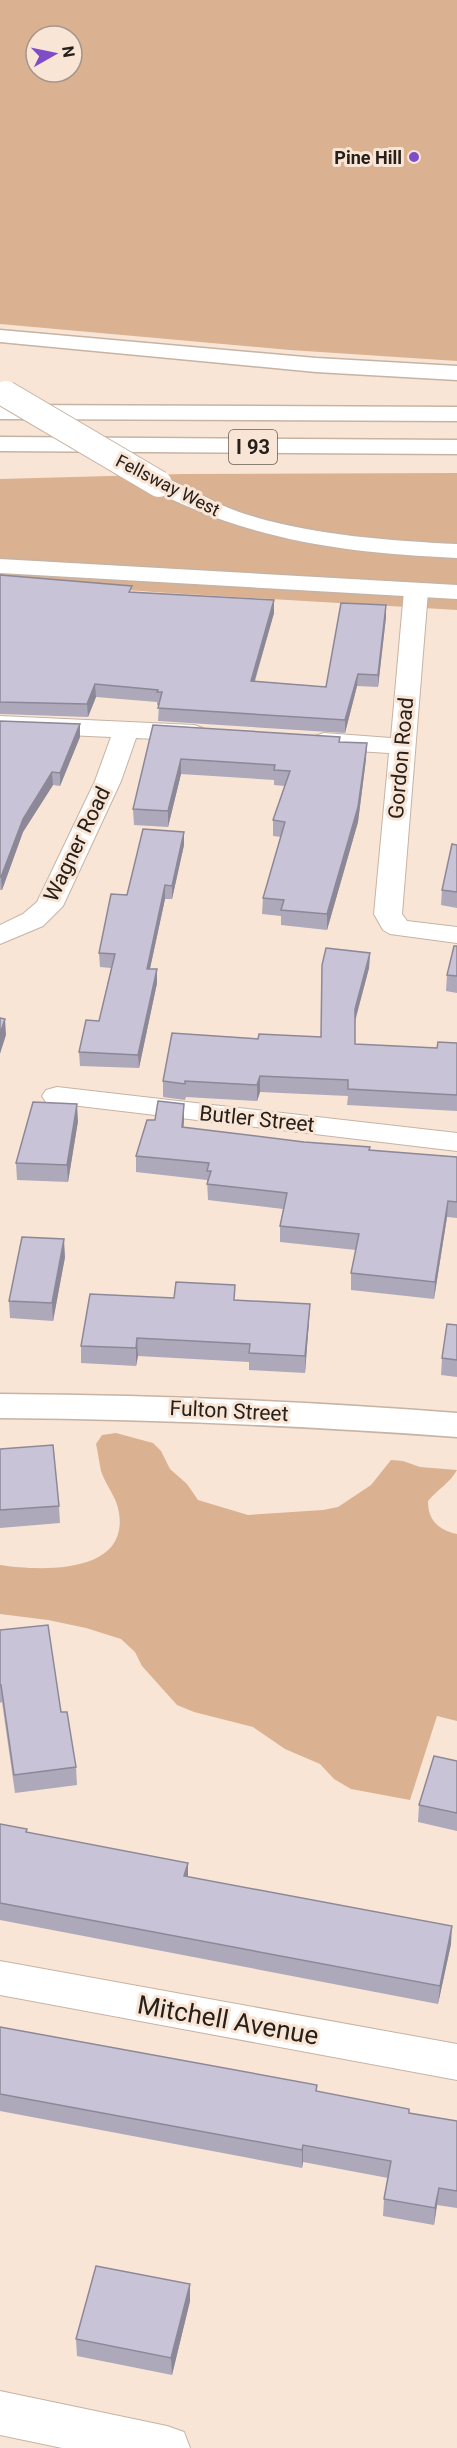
<svg xmlns="http://www.w3.org/2000/svg" width="457" height="2448" font-family="Roboto,sans-serif">
<style>
.green{fill:#dab292;fill-rule:evenodd}
.lines{fill:none;stroke-linecap:round;stroke-linejoin:round}
.street-casing{stroke:#c6b3a4;stroke-width:2}
.secondary-casing{stroke:#c6b3a4;stroke-width:3}
.highway-casing{stroke:#c6b3a4;stroke-width:3}
.street{fill:#fff;fill-rule:evenodd}
.secondary{fill:#fff;fill-rule:evenodd}
.highway{fill:#fff;fill-rule:evenodd}
.secondary-bridge-far1-casing{stroke:#c6b3a4;stroke-width:21;stroke-linecap:butt}
.secondary-bridge-casing{stroke:#c6b3a4;stroke-width:28;stroke-linecap:butt}
.secondary-bridge-far1{stroke:#fff;stroke-width:20}
.secondary-bridge{stroke:#fff;stroke-width:26}
.wall{fill:#ada8ba}
.shaded-wall{fill:#8d8897}
.building{fill:#c9c3d8;stroke:#8d8897;stroke-width:1.5}
.poi-dot{fill:#7f4ec6;stroke:#f9e5d6;stroke-width:2}
.labels{text-anchor:middle;dominant-baseline:central;stroke-width:6;stroke-linejoin:round;paint-order:stroke}
.far-poi-label{font-size:18px;font-weight:bold;fill:#27201a;stroke:#f9e5d6;text-anchor:end}
.far-street-label{font-size:18px;fill:#27201a;stroke:#f9e5d6}
.shield{fill:#f9e5d6;stroke:#665b52;stroke-width:1.5}
.shield-label{font-size:20px;font-weight:bold;fill:#27201a}
.street-label{font-size:21px;fill:#27201a;stroke:#f9e5d6}
.near-street-label{font-size:26px;fill:#27201a;stroke:#f9e5d6}
</style>
<rect width="100%" height="100%" fill="#f9e5d6"/>
<path class="green" d="M0,0h457v361l-167,-11 -290,-26zM36,36h36v36h-36z
M457,473v137l-289,-17 -168,-12v-102l183,-5z
M116,1433l37,10 8,8 9,18 17,15 11,16 50,15 75,-5 15,-3 33,-22 20,-25 12,1 17,6 37,3c-7,13 -19,19 -29,31 0,19 10,29 29,33v187l-20,-5 -27,84 -59,-11 -17,-10 -14,-15 -35,-15 -32,-22 -59,-15 -17,-7 -35,-39 -7,-14 -14,-13 -35,-11 -38,-8 -48,-6v-49c39,6 129,10 119,-52 -2,-16 -13,-27 -18,-42 -2,-9 -3,-19 -5,-27l6,-9z"/>
<g class="lines">
<g class="street-casing">
<path id="street" d="M416,584l8,2 4,5 -26,323 5,7 50,6v16l-67,-9 -7,-4 -9,-16 15,-161 -65,-4 -9,-3 -4,-5 4,-5 9,-3 67,5 13,-147 4,-5z
M0,716l194,9 9,3 4,5 -4,5 -9,3 -58,-3 -15,43 -58,125 -20,20 -43,18v-19l23,-11 14,-12 58,-121 16,-44 -111,-5z
M57,1087l400,46v18l-411,-49 -4,-6 4,-6z
M0,1961l457,83v36l-457,-85z
M0,2391l167,35 17,6 6,16h-128l-62,-13z"/>
</g>
<g class="secondary-casing">
<path id="secondary" d="M159,477c26,6 53,26 80,35 70,23 144,28 218,32v14c-111,-5 -206,-17 -306,-69l-4,-5 4,-5z
M0,559l457,26v14l-457,-26z
M0,1394c153,1 305,7 457,19v24c-152,-11 -304,-18 -457,-19z"/>
</g>
<g class="highway-casing">
<path id="highway" d="M0,330l316,28 141,8v14l-141,-8 -316,-30z
M0,405l457,2v14l-457,-2z
M0,437l457,3v14l-457,-3z"/>
</g>
<use href="#street" class="street"/>
<use href="#secondary" class="secondary"/>
<use href="#highway" class="highway"/>
<g class="secondary-bridge-far1-casing">
<path id="secondary-bridge-far1" d="M2,392l6,4"/>
</g>
<g class="secondary-bridge-casing">
<path id="secondary-bridge" d="M6,394l153,90"/>
</g>
<use href="#secondary-bridge-far1" class="secondary-bridge-far1"/>
<use href="#secondary-bridge" class="secondary-bridge"/>
</g>
<path class="wall" d="M0,575l132,17 142,21 -19,68 71,6 60,-82v12l-8,70 -21,-1 -12,47 -187,-12 1,-16h-2v-3l-61,-5 -8,20 -88,-3z
M0,721l80,3v13l-20,49 -7,-1 -30,47 -21,58h-2z
M153,725l187,17 26,17 -8,63 -31,108 -46,-5v-9l-19,-2 1,-16 18,-61 -8,-1v-16l12,-34 -11,-1v-5l-93,-6 -13,53 -34,-2 -1,-16z
M184,845l-12,54h-7l-15,70h7v14l-18,85 -59,-2 -1,-14 20,-31 12,-53 -11,-1 -1,-14z
M457,845v63l-16,-3 1,-15z
M457,946v47l-11,-2 1,-16z
M370,953l-1,15 -14,54v22l82,4 20,-5v68l-110,-6 1,-9 -88,-4 -3,9 -71,-4 -1,3 -22,-3v-16l95,-42 63,-2z
M155,1120l29,1 -1,7 121,14 66,8 87,7v61l-10,-1 -13,82 -83,-9v-17l5,-23 -76,-8v-16l3,-17 -75,-9 -1,-20 -71,-8v-16z
M78,1121l-10,61 -51,-2 -1,-17z
M65,1257l-12,64 -43,-3 -1,-17z
M174,1298l61,2 74,21 -4,52 -56,-3v-8l-111,-6 -2,10 -55,-3v-17z
M457,1325v52l-16,-2 1,-17z
M0,1449l59,57 1,17 -60,5z
M0,1630l61,82 15,55 1,18 -62,8 -13,-91 -2,1z
M457,1761v70l-39,-9 1,-17z
M0,1824l27,5v3l161,45 263,67 -13,60 -438,-84z
M0,2027l317,65 92,21 48,8v87l-20,-3 -3,20 -51,-9 1,-17 4,-21 -85,-16 -1,6 -302,-57z
M190,2284v17l-18,74 -95,-19 -1,-17z"/>
<path class="shaded-wall" d="M274,600v13l-23,80v-12z
M386,605v12l-8,70v-12z
M358,674l-1,12 -12,47v-13z
M95,684l1,13 -8,20 -1,-13z
M80,724v13l-20,49v-13z
M367,743l-1,16 -8,63 -31,108v-16z
M181,759v15l-13,53v-16z
M52,772l1,13 -30,47 -21,58 -1,-13 22,-58z
M184,832v13l-12,54v-13z
M165,885v14l-18,83v-13z
M370,953l-1,15 -15,56 1,-15z
M157,969v14l-18,85 -1,-13z
M5,1019l1,16 -6,19v-20z
M260,1076v16l-3,9v-16z
M77,1104l1,17 -10,61 -1,-17z
M184,1104v17l-2,23v-17z
M448,1201l-1,16 -13,82 1,-17z
M64,1239l1,18 -12,64 -1,-18z
M310,1304l-1,17 -4,52v-17z
M137,1338l1,18 -2,10v-18z
M188,1863v18l-4,-5z
M452,1926l-1,18 -13,60 2,-18z
M303,2145v17l-1,6v-18z
M439,2188l-2,17 -3,20 1,-17z
M190,2284v17l-18,74 -1,-17z"/>
<path class="building" d="M0,575l132,11 -3,6 145,8 -23,81 75,6 15,-84 45,2 -8,70 -20,-1 -13,46 -187,-12 4,-16h-5l1,-2 -63,-6 -8,20 -87,-2z
M0,721l80,3 -20,49 -8,-1 -29,47 -22,58h-1z
M153,725l187,12 -1,5 28,1 -9,64 -31,107 -46,-4 3,-10 -21,-2 22,-76 -12,-2 17,-49 -16,-1 1,-5 -94,-6 -13,52 -35,-2z
M143,829l41,3 -12,54 -7,-1 -18,84h10l-19,86 -59,-3 7,-32 13,1 16,-67 -16,-1 12,-59 16,1z
M452,844l5,1v47l-15,-2z
M454,946h3v30l-10,-1z
M326,948l44,5 -15,56v35l82,4 1,-6 19,1v52l-109,-6v-9l-88,-4 -3,9 -72,-4v3l-22,-3 9,-48 86,6 1,-5 62,3 1,-72z
M0,1018l5,1 -5,15z
M158,1101l26,3 -2,23 122,15 66,5 -1,3 88,7v45l-9,-1 -13,81 -84,-9 8,-39 -79,-8 7,-33 -80,-9 4,-13h-4l2,-8 -73,-7 11,-36h8z
M33,1102l44,2 -10,61 -51,-2z
M22,1237l42,2 -12,64 -43,-2z
M176,1282l59,3 -1,15 76,4 -5,52 -56,-3 1,-9 -113,-6 -1,10 -55,-2 9,-52 84,4z
M447,1324l10,1v35l-15,-2z
M53,1445l6,61 -59,4v-61z
M48,1625l13,87h6l9,55 -62,8 -13,-90h-1v-55z
M434,1756l23,5v52l-38,-8z
M0,1824l27,5 -1,3 162,31 -4,13 268,50 -12,60 -440,-83z
M0,2027l317,58 -1,6 93,18v4l48,8v70l-18,-3 -4,20 -51,-9 7,-38 -88,-16 -1,5 -302,-56z
M96,2266l94,18 -19,74 -95,-19z"/>
<circle class="poi-dot" cx="414" cy="157" r="6"/>
<g class="labels">
<g class="far-poi-label">
<text x="402" y="157">Pine Hill</text>
</g>
<g class="far-street-label">
<text transform="translate(168 485) rotate(27)">Fellsway West</text>
</g>
<rect class="shield" x="229" y="430" width="48" height="34" rx="4.5"/>
<g class="shield-label">
<text x="253" y="447">I 93</text>
</g>
<g class="street-label">
<text transform="translate(401 758) rotate(-85)">Gordon Road</text>
<text transform="translate(77 844) rotate(-64)">Wagner Road</text>
<text transform="translate(257 1119) rotate(6)">Butler Street</text>
<text transform="translate(229 1411) rotate(3)">Fulton Street</text>
</g>
<g class="near-street-label">
<text transform="translate(228 2020) rotate(10)">Mitchell Avenue</text>
</g>
</g>
<g transform="translate(54 54) rotate(81)"><circle r="28" fill="#f9e5d6" stroke="#a5968b" stroke-width="1.5"/>
<path d="M0-4.5L10 22L0 15L-10 22Z" fill="#7f4ec6"/>
<text y="-9" font-size="16" font-weight="bold" text-anchor="middle" fill="#27201a">N</text>
</g>
</svg>
